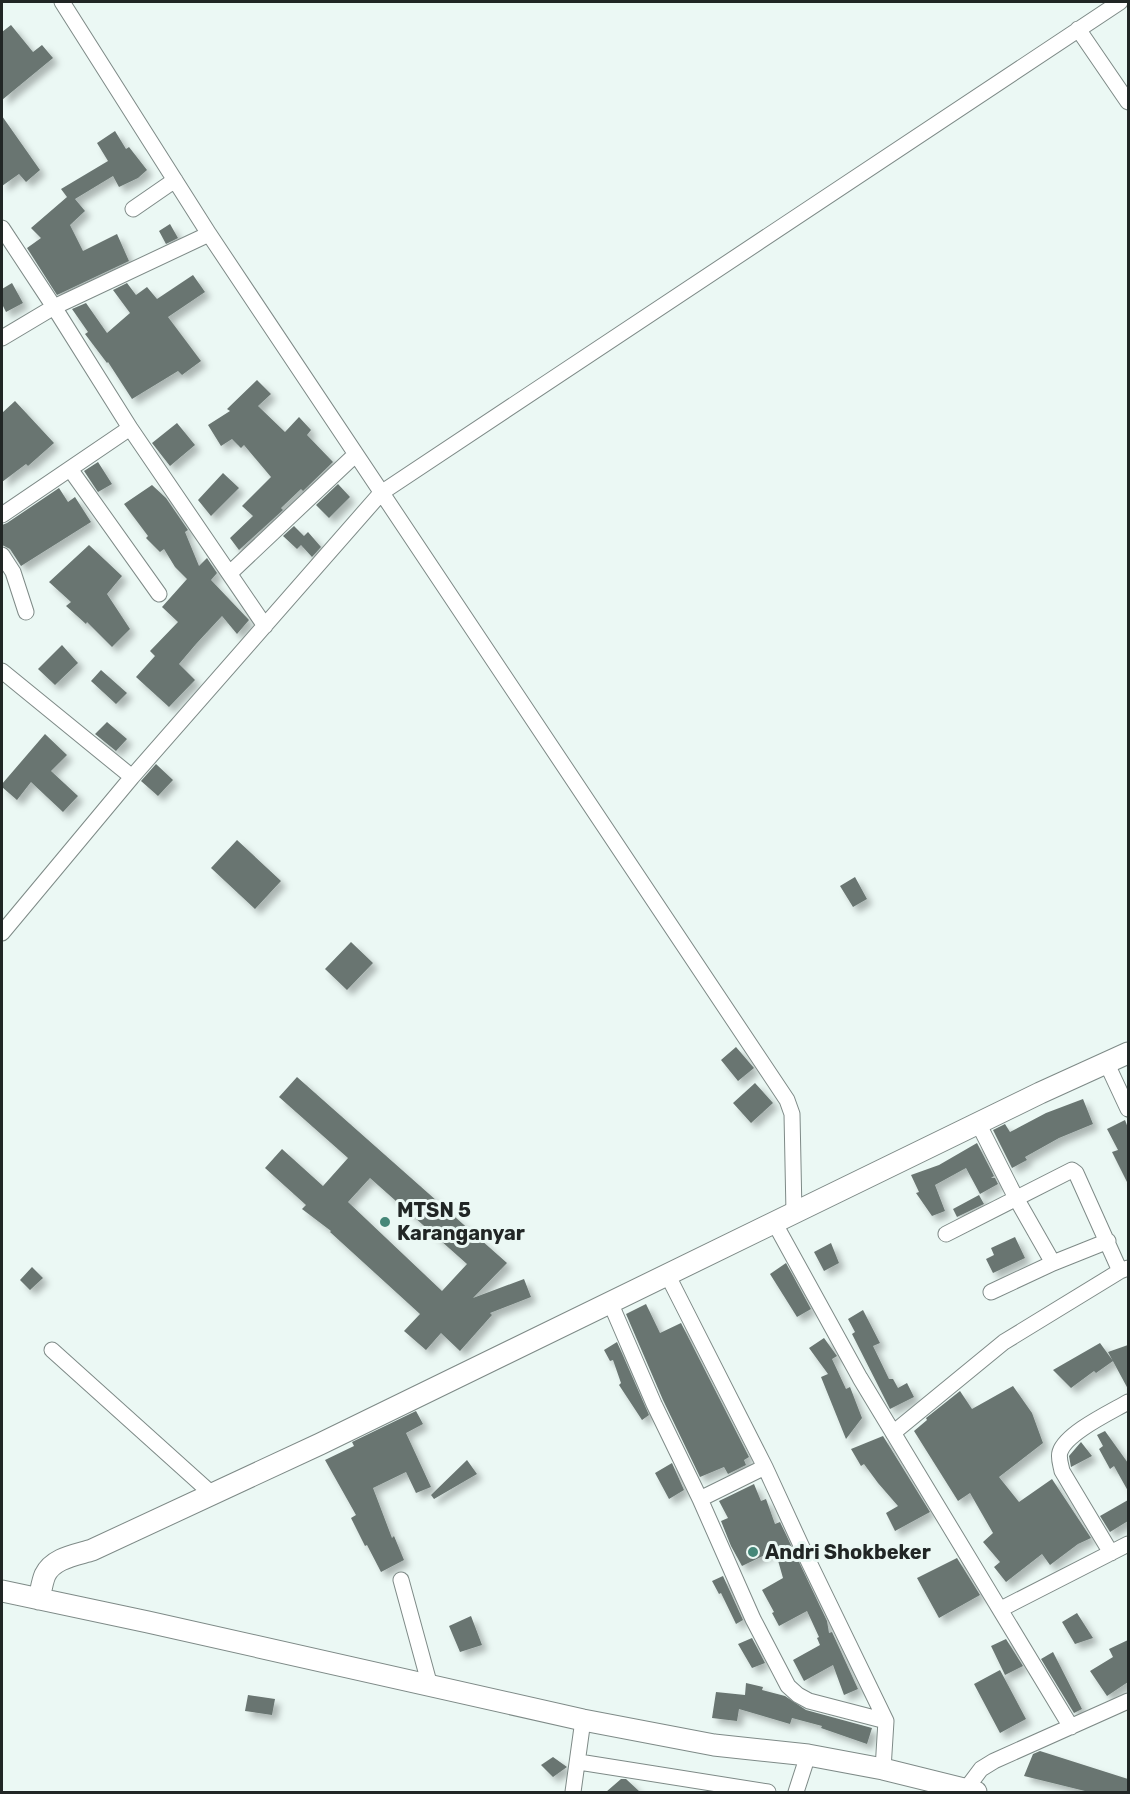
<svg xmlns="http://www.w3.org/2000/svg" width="1130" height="1794" font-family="Rubik,sans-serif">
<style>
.building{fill:#697571;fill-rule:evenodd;filter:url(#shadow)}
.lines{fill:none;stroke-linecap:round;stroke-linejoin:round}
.minor-casing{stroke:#7e8a87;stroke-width:17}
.secondary-casing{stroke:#7e8a87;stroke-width:23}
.minor{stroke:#fff;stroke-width:15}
.secondary{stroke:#fff;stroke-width:21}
.poi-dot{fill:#458778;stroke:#ebf8f4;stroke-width:2}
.labels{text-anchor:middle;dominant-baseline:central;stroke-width:6;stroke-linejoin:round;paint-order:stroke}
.poi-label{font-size:20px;font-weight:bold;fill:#212625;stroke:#ebf8f4;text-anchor:start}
</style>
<defs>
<filter id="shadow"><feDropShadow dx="5.5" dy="5.5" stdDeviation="3" flood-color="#0004"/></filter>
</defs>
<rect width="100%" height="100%" fill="#ebf8f4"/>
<path class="building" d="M11,25l22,27 9,-7 11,13 -51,42v-68z
M2,116l38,54 -14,12 -7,-8 -17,12z
M115,131l11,18 3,-2 18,23 -9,8 -19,9 -6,-11 -38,23 10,12 -15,14 13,26 34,-17 12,27 -72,34 -30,-47 14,-10 -10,-10 36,-31 -6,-8 47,-28 -11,-18z
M170,224l8,14 -12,6 -7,-13z
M193,275l12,17 -37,25 33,44 -19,14 -4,-4 -46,28 -24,-37 -1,1 -22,-29 3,-2 -16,-23 14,-6 21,30 23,-20 -17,-23 14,-7 9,12 11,-8 10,12z
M12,283l11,20 -17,9 -4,-8v-15z
M257,380l14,14 -13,12 27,26 14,-15 12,13 -4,5 26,27 -30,29 -2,-2 -20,19 2,2 -44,40 -9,-12 23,-22 -11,-10 29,-29 -27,-32 -3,3 -9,-9 -11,7 -13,-21 22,-14 -3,-2z
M15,401l39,42 -26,23 -2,-2 -24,18v-69z
M177,423l18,22 -25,21 -18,-23z
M98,462l14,22 -14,8 -14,-21z
M223,473l16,15 -28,28 -13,-16z
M338,484l12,13 -21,21 -13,-13z
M152,485l14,13 22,32 -3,2 14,34 8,-8 10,15 -6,7 38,40 -12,14 -15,-18 -26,28 -17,20 16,16 -26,27 -33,-30 19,-21 -5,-5 28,-29 -16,-15 25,-28 -12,-12 -11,-18 -4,3 -14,-14 2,-2 -24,-32z
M59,488l9,14 7,-5 16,25 -70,44 -11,-17 -8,-4v-20l5,-2z
M294,526l10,10 4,-4 13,15 -9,10 -11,-12 -4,4 -14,-13z
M89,545l33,31 -15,18 23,35 -18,18 -25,-25 -1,2 -20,-18 5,-4 -22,-20z
M62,645l16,18 -23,22 -17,-16z
M101,670l26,23 -11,11 -25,-23z
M107,722l20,17 -11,12 -21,-17z
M45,734l22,21 -16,16 27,25 -15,16 -32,-30 -14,18 -15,-13v-3z
M156,764l17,16 -15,16 -17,-15z
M237,840l44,41 -26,28 -44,-41z
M855,877l12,22 -14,8 -13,-21z
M351,942l22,21 -26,27 -22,-21z
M736,1047l18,21 -16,13 -17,-21z
M297,1077l210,186 -34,35 51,-19 7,18 -41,16 2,2 -32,36 -19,-18 -15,17 -22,-19 16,-17 -90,-82 1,-1 -29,-22 4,-4 -41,-37 17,-19 41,37 25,-28 -69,-61zM370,1178l97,86 -25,27 -94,-89z
M755,1083l18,20 -22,20 -18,-20z
M1083,1099l10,25 -34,14 -34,19 2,3 -15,8 -19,-38 12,-6 5,8 36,-19z
M1125,1120l3,8v56l-16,-32 6,-2 -11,-21z
M977,1143l17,33 -3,2h4l3,6 -18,10 -14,-26 -31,17 10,26 -13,5 -16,-23 3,-1 -8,-17 28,-10z
M979,1195l5,9 -27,13 -4,-8z
M1015,1237l10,21 -32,15 -7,-14 8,-4 -3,-7z
M831,1243l8,20 -15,8 -10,-19z
M786,1263l25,46 -14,8 -27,-43z
M32,1267l11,11 -13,12 -10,-10z
M646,1304l14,29 21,-10 68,134 -5,3 2,5 -18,9 -4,-7 -24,10 -37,-77 -37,-86z
M863,1310l17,33 -7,3 16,33h4l5,9 9,-5 7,14 -24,12 -38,-75 3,-2 -7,-13z
M824,1338l13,18 -5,3 14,30 4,-2 12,31 -16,21 -25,-62 7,-3 -19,-26z
M617,1342l32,73 -7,5 -23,-35 2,-2 -8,-23 -3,1 -6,-11z
M1100,1343l13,18 -17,12 -2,-2 -23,17 -18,-18z
M1128,1345v44l-20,-37z
M1013,1386l19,27 11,30 -44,34 20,25 33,-23 39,59 -13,6 -28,21 -8,-11 -36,28 -12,-15 6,-5 -17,-20 10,-9 -23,-40 -12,8 -44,-70 13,-11 -1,-2 34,-27 12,18z
M416,1411l7,13 -17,9 25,54 -15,6 -10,-21 -33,16 19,50 2,-2 10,24 -23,12 -14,-27 -2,1 -14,-28 5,-3 -31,-55 29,-14 -2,-4z
M1105,1431l23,32v28l-14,-25 -4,3 -11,-20 4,-3 -6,-11z
M883,1436l47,76 -35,19 -9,-18 12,-7 -20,-23 -14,-19 -3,2 -10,-17z
M1081,1442l11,14 -21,11 -2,-11z
M467,1460l10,14 -43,25 -3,-4z
M672,1463l12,27 -15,9 -14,-26z
M754,1484l7,17 5,-2 9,25 5,-2 47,99 2,12 3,-1 26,57 -14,6 -11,-30 -29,16 -11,-21 27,-15 -3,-7 2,-1 -12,-26 -28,15 -7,-13 2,-1 -12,-22 21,-12 -8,-28 -33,16 -11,-20 -10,-25 7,-3 -9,-17z
M1128,1500v21l-18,11 -10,-16z
M957,1558l23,37 -41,23 -22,-40z
M723,1576l20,44 -7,4 -15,-31 -2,1 -7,-13z
M1077,1613l16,25 -18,6 -13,-22z
M471,1616l11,29 -22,7 -11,-26z
M752,1638l13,25 -13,5 -14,-24z
M1006,1639l17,27 -18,9 -14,-29z
M1128,1640v42l-21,14 -17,-25 23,-14 -4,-8z
M1053,1652l29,57 -8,4 -33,-54z
M1000,1670l26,49 -26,14 -26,-49z
M746,1683l17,4 -1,3 23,6 21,14 66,18 -5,16 -46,-16 1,-2 -30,-8 -2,6 -51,-15 -2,12 -25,-3 4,-26 29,3z
M248,1695l27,4 -3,16 -27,-4z
M1040,1751l88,28v13h-39l-65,-16 9,-22z
M553,1757l14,10 -14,10 -12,-12z
M621,1779h5l14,13h-34z"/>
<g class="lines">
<g class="minor-casing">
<path id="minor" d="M62,2l147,232 578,866 5,14 2,99
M1078,29l50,73
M133,209l42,-29
M2,228l52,79 76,121 135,198
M2,338l52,-31 155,-73
M70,469l89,125
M2,515l128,-87
M2,555l11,17 13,40
M230,573l125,-118
M2,671l130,106
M2,933l130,-156 249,-284 739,-491
M1107,1064l21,45
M978,1123l38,75 37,65
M774,1222l86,156 211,349
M946,1234l126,-64 4,3 44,98
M667,1274l98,193 41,89 80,165 -3,48
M991,1292l62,-29 55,-22
M610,1302l44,102 46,95 53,120 35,67 10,9 11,6 77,20
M52,1350l160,144
M893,1433l111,-91 116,-71 8,-3
M700,1499l65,-32
M1111,1553l-49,-82c-1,-6 -4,-13 -2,-19 6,-19 51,-40 68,-50
M401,1580l29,106
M1001,1609l127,-65
M579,1762l189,30
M966,1789l15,-20 13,-8 134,-60
M573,1792l10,-72
M796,1792l12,-37"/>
</g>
<g class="secondary-casing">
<path id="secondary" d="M2,1591l146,31 435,98 131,25 94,10 75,14 93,23
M39,1599c2,-8 3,-17 6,-24 8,-17 31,-20 47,-25l228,-106 720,-351 88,-40"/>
</g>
<use href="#minor" class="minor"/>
<use href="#secondary" class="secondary"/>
</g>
<g class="poi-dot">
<circle cx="385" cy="1222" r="6"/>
<circle cx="753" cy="1552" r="6"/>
</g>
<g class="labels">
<g class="poi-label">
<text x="397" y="1210">MTSN 5<tspan x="397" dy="23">Karanganyar</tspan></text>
<text x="765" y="1552">Andri Shokbeker</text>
</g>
</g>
<rect width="1130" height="1794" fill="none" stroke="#212625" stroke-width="6"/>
</svg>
